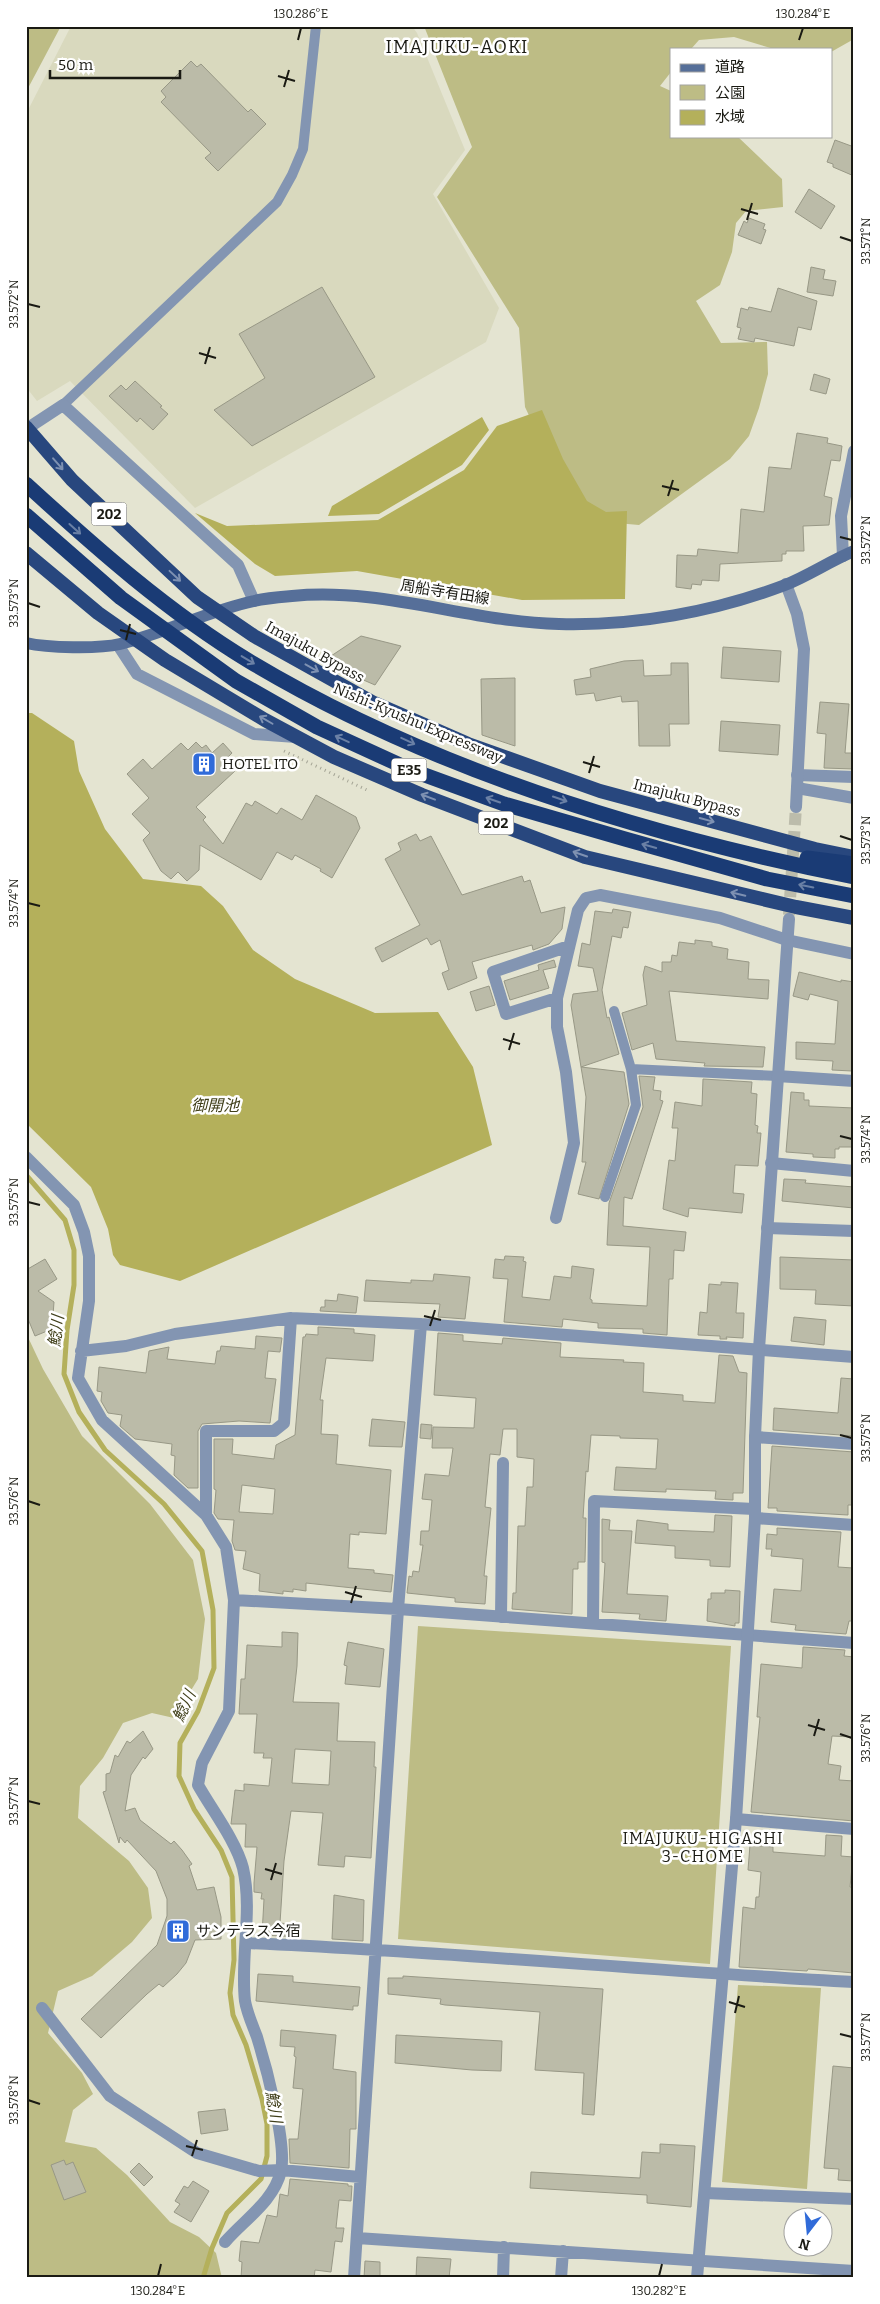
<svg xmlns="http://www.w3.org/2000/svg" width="880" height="2304" font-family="Bitter,'Noto Sans JP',serif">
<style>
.built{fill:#d9d9be}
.green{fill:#bdbc85}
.water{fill:#b4b05b}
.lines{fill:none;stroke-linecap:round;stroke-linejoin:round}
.stream{stroke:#b4b05b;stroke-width:5}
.building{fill:#bbbba8;stroke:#989886;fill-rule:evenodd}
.tertiary-tunnel{stroke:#bcbcab;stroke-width:12;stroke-dasharray:12 6;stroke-linecap:butt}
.path{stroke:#a4a495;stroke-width:3;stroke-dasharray:1 4;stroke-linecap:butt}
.service{stroke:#8395b2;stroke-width:10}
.minor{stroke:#8395b2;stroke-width:12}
.tertiary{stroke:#8395b2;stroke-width:12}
.secondary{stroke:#566f99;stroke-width:12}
.trunk{stroke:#28477e;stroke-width:14}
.motorway{stroke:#1a3b75;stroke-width:15}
.oneway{stroke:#7e91b2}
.oneway2{stroke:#6a80a5}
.ticks{fill:none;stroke:#1a1a13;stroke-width:2}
.labels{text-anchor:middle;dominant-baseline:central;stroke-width:5;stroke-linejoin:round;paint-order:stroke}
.shield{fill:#fff;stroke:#5f5f5a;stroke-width:1}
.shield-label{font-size:14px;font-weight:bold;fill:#1a1a13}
.street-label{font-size:15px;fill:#1a1a13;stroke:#fff}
.poi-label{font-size:15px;fill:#1a1a13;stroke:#fff;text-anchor:start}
.water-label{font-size:16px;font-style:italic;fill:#403f1a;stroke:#fff}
.neighbourhood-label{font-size:16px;letter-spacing:1px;fill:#1a1a13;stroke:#fff}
.quarter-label{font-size:18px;letter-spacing:1px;fill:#1a1a13;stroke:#fff}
.neatline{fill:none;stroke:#1a1a13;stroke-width:2}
.ticks-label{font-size:12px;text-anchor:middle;fill:#1a1a13}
</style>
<rect width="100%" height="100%" fill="#e4e4d1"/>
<path class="built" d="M71,26h341l5,7 48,117 -32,44 66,114 -13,34 -291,166 -125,-127 -33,20 -11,-14v-273z"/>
<path class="green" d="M26,26h35l-35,66z
M424,26h430v13l-23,13v-3h-57l-40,-12 -35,3 -8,9h-20v23l-11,14 11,5v45h66l45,43 1,28 -37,4 -10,12 -4,29 -12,33 -24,16 25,42 46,-1 1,32 -9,34 -10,28 -19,23 -91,66 -34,-3 -54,-60 -26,-55 -6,-79 -82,-131 35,-50z
M26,1333l17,36 39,67 68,68 43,56 12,59 -7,60 -24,39 -22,-5 -29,10 -20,35 -23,28 -2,32 51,43 19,27 4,30 -20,24 -40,34 -34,15 -10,42 34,40 11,21 -20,16 -8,32 31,6 31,27 43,47 29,15 17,16 6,25h-196z
M418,1626l313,20 -21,318 -312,-25z
M738,1985l83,3 -14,201 -85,-7z"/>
<path class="water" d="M542,410l21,49 24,42 19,11 21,-1 -2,88 -103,1 -165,-29 -82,5 -20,-12 -60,-51 32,13 151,-6 86,-50 33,-44z
M482,417l7,13 -27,35 -83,49 -51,2 4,-10z
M26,713h6l42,28 5,30 26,58 38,50 58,7 22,20 30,44 42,29 80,34 63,-1 35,55 19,78 -312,136 -60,-16 -7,-10 -5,-26 -17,-42 -65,-64z"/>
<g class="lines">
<path class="stream" d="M26,1175l39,45 9,30v35l-7,45 -3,44 15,38 26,38 59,54 38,47 11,59 1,58 -16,43 -18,32 -1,33 15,33 27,41 11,27 2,83 -4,33 3,22 13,30 16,54 5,25v32l-6,23 -34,34 -15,35 -9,30"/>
</g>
<path class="building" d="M191,61l6,6 4,-3 47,48 3,-3 15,15 -48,47 -13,-13 6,-5 -50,-51 5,-5 -5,-6z
M835,140l19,7v29l-21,-9v-3l-6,-2z
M809,189l26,17 -14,23 -26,-17z
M749,218l16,6 -2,5 3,1 -5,14 -23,-9 6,-14 3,2z
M811,267l14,3 -2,9 13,2 -3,15 -26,-4z
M322,287l53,90 -123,69 -38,-36 51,-32 -26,-44z
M778,288l39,13 -6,29 -13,-3 -4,19 -39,-8 -1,4 -16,-3 3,-11 -4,-1 4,-19 7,2 1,-3 22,5z
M814,374l16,5 -4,15 -16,-4z
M135,381l27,25 -2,1 8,7 -15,16 -13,-12 -3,4 -28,-26 12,-11 5,5z
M797,433l31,5 -1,5 15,3 -2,15 -9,-1 -7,36 8,2 -3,27 -26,1 1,25h-18v3h-4v7l-62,3 -1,17 -17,-1 -1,5 -9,-1 -1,5 -15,-2 1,-32 20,1 1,-7 40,4 3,-44 23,3 5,-45 22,2z
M361,636l40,10 -26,39 -53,-23z
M723,647l58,4 -2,31 -58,-4z
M643,660l1,16 27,-1v-12h17l1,61h-20l1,22h-31l-1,-45 -16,1 -1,-6 -25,5 -2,-8 -18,2 -2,-15 17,-3 -1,-8 34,-8z
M515,678v68l-33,-11 -1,-56z
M820,702l29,2 -4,49h9v16l-30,-1 2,-34 -9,-1z
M721,721l59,4 -2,30 -59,-4z
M196,742l6,6 4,-3 6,8 11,-10 9,10 -7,7 10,11 -39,36 10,10 -3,3 20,24 23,-41 6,3 3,-5 22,13 4,-6 21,12 14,-25 40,22 4,11 -28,50 -12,-7 1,-2 -26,-14 -3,5 -15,-8 -16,28 -61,-35 -1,25 -12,11 -9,-9 -7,7 -10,-8 -18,-31 7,-7 -18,-19 17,-16 -22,-24 16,-15 9,10 29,-26 7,7z
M416,834l4,7 11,-5 31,59 60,-19 2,6 6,-2 11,33 24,-6 -3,22 -13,15 -16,6 -1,-5 -60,17 5,16 -29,12 -6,-17 7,-3 -9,-30 -9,5 -4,-7 -45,24 -7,-14 45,-23 -35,-66 16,-9 -3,-7z
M613,909l18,3 -3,16 -5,-1 -2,11 -9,-2 -10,54 5,28 2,-1 10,37 -38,13 -10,-62 2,-11 25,-3 -5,-23 -15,-2 4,-23 8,2 5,-34 17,2z
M695,940l17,2v4l16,3 -1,10 22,3 -1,17 21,1 -1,19 -99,-8 7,50 89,6 -2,20 -59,-1 1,-3 -49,-4 -3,-16 -21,7 -10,-37 25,-8 -4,-30 2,-9 17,6v-10h9l1,-7 5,1 2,-14 16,2z
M554,960l2,7 -13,3 6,18 -39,12 -6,-19 35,-11 -1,-5z
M799,972l42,10v-2l13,2v77l-2,12 -20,-1 1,-9 -37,-2v-17l39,2 3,-43 -28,-7 -2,6 -15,-4z
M489,986l6,19 -19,6 -6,-19z
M581,1067l43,5 5,32 -30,95 -21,-5 8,-32h-4l4,-65z
M639,1076l16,1 -2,13 8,1 -1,9 3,1 -31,98 -8,-2 -1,29 63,6 -2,19 -10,-1 -1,29h-4l-2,56 -24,-2v-4l-45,-1v-5l-35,-4 -1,8 -58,-5 4,-43 -15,-1 2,-19 9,1 1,-4 19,1 -1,4 3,1 -4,35 28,3 4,-24 17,2 1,-12 22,3 -4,30 2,1v3l55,3 3,-59 -43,-2 2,-42 34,-96z
M703,1079l49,3 -1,11 6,1 -2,31 3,1 -1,7h4l-3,33 -23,-1 -2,28 11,1 -2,19 -53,-5 -1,9 -25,-8 6,-49 6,1 3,-33h-6l3,-26 27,4z
M791,1092l13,1v7h5v6l45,2v39h-15v2h-4v9l-22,-1v-3l-27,-2z
M784,1179l22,1 -1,3 49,4v21l-72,-7z
M780,1257l74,3v46l-39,-2 1,-14 -36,-1z
M45,1259l12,20 -19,12 16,11 -2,27 -17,7 -9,-22v-44z
M434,1274l36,3 -5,42 -27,-2 2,-13 -76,-3 2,-21 45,3v-3l22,1z
M721,1282l17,1 -2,30h8l-1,25 -17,-1 1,2h-7v-3l-22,-1 2,-23 7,1 2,-29 12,1z
M338,1294l20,3 -2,16 -36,-2 1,-4h4v-7l12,1z
M794,1317l32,3 -2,25 -33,-4z
M318,1327l36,2v4l21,2 -2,26 -47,-3 -6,42h3l-2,34 17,1 -2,29 55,6 -5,64 -27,-2v3l-9,-1 -2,34 26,2v3l19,2 -2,17 -85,-9v8l-13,-2v3l-10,-1v3l-24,-3 1,-17 -17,-5 3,-18 -11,-1 -3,-9 2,-21 -16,-1 -4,-6 2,-23 -2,-1v-50h19l-1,15 42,5 2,-14 19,-10 8,-98h2l1,-3 12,1zM242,1485l33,4 -2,25 -34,-2z
M438,1333l25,2v6l39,3 1,-6 58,5 -1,14 64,3 -1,2 21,1 -1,29 40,3v6l32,2 4,-48 14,1 6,16 8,1 -4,120h-10v7l-18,-1 1,-8 -50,-2v3l-52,-2 2,-23 40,2 2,-30 -38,-1v-2l-29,-1 -3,37 -2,-1 -3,47h3l-1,44h-7v7h-5l-1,45 -60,-5 1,-16h3l2,-67h7l2,-39h6l1,-28 -17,-2v-28h-14l-3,26 -10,-1 -5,53 6,1 -7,68h3l-2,28 -30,-2v-4l-48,-5 2,-17 3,1 1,-6 6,1 4,-27h-3l1,-14h8l3,-31 -10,-1 3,-25 24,2 4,-28h-21l1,-21 41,1 2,-30 -42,-3z
M256,1336l26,2 -2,14 -12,-1 -3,27 11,1 -6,44 -31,-2 -37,3 -4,7v57h-10l-14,-13 1,-19 -4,-1 1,-11 -37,-5 -15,-13 2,-11 -14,-2 -7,-12 1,-9 -5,-1 2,-24 47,6 3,-22 20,-4 -2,12 48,5 2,-13h3l1,-5 34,3z
M841,1378l13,1v57l-81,-6 1,-22 64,5z
M372,1419l33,3 -3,25 -33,-1z
M421,1424l11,1 -1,14 -11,-1z
M772,1446l82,6v53h-6v10l-71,-4v-3h-9z
M715,1515l17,1 -2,51 -20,-1v-6l-35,-2v-12l-40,-3 2,-23 31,4v6l46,2z
M602,1519l8,1 -1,10 23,1 -5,63 41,2 -2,25 -27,-2 1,-5 -38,-2 3,-49 -3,-1z
M777,1528l64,4 -3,35 15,1 -1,53h-3l-3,13 -51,-4 1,-5 -25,-3 3,-33 27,2 2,-32 -32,-3 1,-7h-6l1,-15 10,1z
M725,1590l15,1 -1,32h-4v3l-28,-5 1,-22h3v-6h14z
M282,1632l16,1 -1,33 -4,36 46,1 -2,38 38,1 -1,25h2l-5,91 -26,-2 -1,11 -26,-2 5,-52 -32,-2 -7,50 -4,62 19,2v12l-37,-2 2,-36h-3l1,-6 -8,-1v-9l3,-36h-12l1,-23h-15l4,-34 9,1v-7l25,2 3,-28h-9l1,-5h-10l3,-39h-18l2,-35h4l2,-34 35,2zM295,1749l36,2 -2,34 -37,-2z
M348,1642l36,7 -4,38 -35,-3 2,-18 -3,-1z
M803,1647l42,3 -1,6 10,1v80l-22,-1 -4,28 13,2 -2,14 15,1v40l-103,-9 9,-95h-3l4,-53 41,4z
M143,1731l10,18 -8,10 -2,-2 -12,18 -6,36 10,-3 5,12 31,24 3,-3 8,9 10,14 -3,2 8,24 17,-3 7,30v22l-26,1 -9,23 -9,11 -14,13 -4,-3 -12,10 -46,44 -20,-19 76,-74 10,-29v-17l-11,-28 -29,-31 -2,3 -5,-6 -1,6 -16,-51 3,-1v-17l4,-1 5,-18 3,2 9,-16 3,2z
M826,1835l16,1 -1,20 12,1 -3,30h3l1,86 -46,-4 -1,2 -68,-4 4,-60 12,2 1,-12h3l2,-25 -13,-2 2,-25 23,2v5l52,4z
M334,1895l30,5 -1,41 -31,-2z
M258,1974l35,2v6l67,5 -2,19h-5v4l-97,-9z
M403,1976l200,13 -9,126 -12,-1 2,-41 -49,-3 5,-58 -95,-7 -5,-1 1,-5 -53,-5v-16h15z
M281,2030l55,5 -3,34 23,3v57h-6l-1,39 -59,-5 -1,-24h9l5,-50 -10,-1 3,-31 -2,-1 1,-9 -15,-1z
M396,2035l106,6 -1,30 -29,-1 -77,-7z
M833,2066l21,2v113l-16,-1 1,-11 -15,-1z
M225,2109l3,21 -27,4 -3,-22z
M660,2144l35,2 -4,61 -44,-4v-8l-117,-7 1,-16 109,6 2,-26 18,1z
M64,2160l2,5 7,-3 13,30 -22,8 -13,-35z
M139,2163l14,14 -9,9 -14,-14z
M290,2179l58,5v2h4l-1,15 -12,-1 -3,28h8l-2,14 -7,-1 -4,31 -16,-2 -1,8h-73l1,-16 -3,-1 2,-20 18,2 8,-28 10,2 3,-23 8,2z
M193,2181l16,10 -18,31 -17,-10 6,-8 -5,-3 9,-15 4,2z
M417,2257l34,2 -2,19h-33z
M365,2261l15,1v16h-16z"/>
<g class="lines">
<path class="tertiary-tunnel" d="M789,915l7,-108"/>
<path class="path" d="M284,751l83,39"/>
<path class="service" d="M63,405l214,-203 15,-27 11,-26 13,-123
M631,1069l146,7
M605,1197l31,-92 -5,-36 -17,-58"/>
<path class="minor" d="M28,428l35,-23 175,160 16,36
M843,556l-2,-40 13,-65
M118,645l19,29 117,60 42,3
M797,775l57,2
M797,788l57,10
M557,998l-51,16 -13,-42 76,-26
M777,1076l77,5
M26,1157l48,48 10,27 5,24v45l-11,77 24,42 104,95 20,32 8,53 -5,111 -27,52 -4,22c14,25 38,56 45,83 10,44 -3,89 2,133 2,12 8,25 12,36 9,29 30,107 24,134 -7,30 -37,49 -56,71
M771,1163l83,8
M556,1218l18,-75 -8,-71 -9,-45v-29l21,-88 8,-12 14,-3 120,23 67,22 67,14
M767,1228l87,3
M81,1351l45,-5 49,-12 116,-16 130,6 433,33
M755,1437l99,7
M206,1515v-84h68l10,-8 7,-105
M755,1518l99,7
M234,1600l164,9 456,34
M501,1617l2,-154
M593,1623l1,-122 160,8
M736,1819l118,10
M247,1943c203,9 404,28 607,39
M42,2008l68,88 87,57 62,18 22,-1 79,7
M705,2193l149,6
M357,2238l497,33
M354,2278l44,-669 23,-285
M503,2278l1,-31
M561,2278l2,-27"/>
<path class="tertiary" d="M786,584l11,30 7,35 -8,158
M697,2278l39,-459 19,-301v-81l4,-88 30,-430"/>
<path class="secondary" d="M26,643c22,5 72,6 94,1 45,-11 88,-33 134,-43 12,-3 26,-4 38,-5 91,-9 177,26 267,28 76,2 155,-12 226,-39 23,-9 45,-24 69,-34"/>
<path class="trunk" d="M26,427l46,53 125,117 57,39 120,67 94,41 132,47 215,58 39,8
M26,553l72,60 67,47 100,60 69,37 88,38 163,62 211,50 58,11"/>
<path class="motorway" d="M26,484c70,64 142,128 223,177 180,108 400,175 605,216
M26,515l95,83 115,83 81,46 94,43 93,34 121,35 142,40 87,17
M807,858l47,6"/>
</g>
<defs><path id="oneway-shaft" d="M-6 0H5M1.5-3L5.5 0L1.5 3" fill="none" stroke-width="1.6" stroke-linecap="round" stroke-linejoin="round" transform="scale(1.25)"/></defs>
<g class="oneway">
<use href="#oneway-shaft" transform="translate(58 464) rotate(49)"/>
<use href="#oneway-shaft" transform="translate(175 576) rotate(43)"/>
<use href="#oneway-shaft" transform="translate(312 668) rotate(29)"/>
<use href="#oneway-shaft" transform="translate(266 720) rotate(-150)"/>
<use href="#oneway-shaft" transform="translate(428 797) rotate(-159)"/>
<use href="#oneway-shaft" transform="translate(707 820) rotate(15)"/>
<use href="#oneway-shaft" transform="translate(580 854) rotate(-161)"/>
<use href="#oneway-shaft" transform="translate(738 894) rotate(-167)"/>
</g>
<g class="oneway2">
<use href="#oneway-shaft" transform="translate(75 529) rotate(42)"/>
<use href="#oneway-shaft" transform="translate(248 660) rotate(31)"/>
<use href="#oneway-shaft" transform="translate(342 739) rotate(-155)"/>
<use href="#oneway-shaft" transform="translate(408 741) rotate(25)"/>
<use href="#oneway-shaft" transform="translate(560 799) rotate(19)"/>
<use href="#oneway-shaft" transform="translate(493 800) rotate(-161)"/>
<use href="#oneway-shaft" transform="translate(649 846) rotate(-164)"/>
<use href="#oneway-shaft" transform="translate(806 886) rotate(-169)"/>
</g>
<path class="ticks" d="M298,40l3,-12M799,40l4,-12M278,76l17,5M284,87l5,-17M741,209l17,5M747,220l5,-17M840,237l12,4M28,304l12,3M199,353l17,5M205,364l5,-17M662,486l17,4M668,496l5,-16M840,537l12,3M28,603l12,4M120,630l16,4M126,640l4,-16M583,762l17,5M589,773l5,-17M840,836l12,4M28,903l12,3M503,1039l17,5M509,1050l5,-17M840,1136l12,3M28,1202l12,3M424,1316l17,4M430,1326l5,-16M840,1435l12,3M28,1501l12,4M345,1592l17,5M351,1603l5,-17M808,1725l17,5M840,1734l12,4M814,1736l5,-17M28,1801l12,3M265,1869l17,5M271,1880l5,-17M729,2002l16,5M735,2013l4,-17M840,2034l12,3M28,2100l12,4M186,2146l17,4M192,2156l5,-16M158,2276l3,-12M659,2276l3,-12"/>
<defs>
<g id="building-square" transform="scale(1.25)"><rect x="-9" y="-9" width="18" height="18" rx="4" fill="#306bd9" stroke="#fff"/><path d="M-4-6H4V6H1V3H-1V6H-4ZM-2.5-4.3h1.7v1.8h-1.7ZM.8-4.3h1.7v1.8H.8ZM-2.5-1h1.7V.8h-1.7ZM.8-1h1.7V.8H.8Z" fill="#fff"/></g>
</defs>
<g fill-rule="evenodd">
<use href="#building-square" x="204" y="764"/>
<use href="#building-square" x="178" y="1931"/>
</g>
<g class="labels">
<g class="shield">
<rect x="91.5" y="502.5" width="35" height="23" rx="4"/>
<rect x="391.5" y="758.5" width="35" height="23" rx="4"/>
<rect x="478.5" y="811.5" width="35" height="23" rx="4"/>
</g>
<g class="shield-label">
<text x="109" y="514">202</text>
<text x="409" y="770">E35</text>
<text x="496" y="823">202</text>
</g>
<g class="street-label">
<text transform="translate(445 592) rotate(9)">周船寺有田線</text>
<text transform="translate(315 652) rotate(29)">Imajuku Bypass</text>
<text transform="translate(418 723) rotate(23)">Nishi-Kyushu Expressway</text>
<text transform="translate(687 798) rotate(15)">Imajuku Bypass</text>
</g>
<g class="poi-label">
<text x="222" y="764">HOTEL ITO</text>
<text x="196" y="1931">サンテラス今宿</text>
</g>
<g class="water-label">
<text x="215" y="1105">御開池</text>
<text transform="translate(56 1331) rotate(-83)">鯰川</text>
<text transform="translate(184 1706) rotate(-65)">鯰川</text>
<text transform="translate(274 2107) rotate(81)">鯰川</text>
</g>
<g class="neighbourhood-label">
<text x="703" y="1838">IMAJUKU-HIGASHI<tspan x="703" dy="18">3-CHOME</tspan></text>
</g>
<g class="quarter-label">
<text x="457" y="47">IMAJUKU-AOKI</text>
</g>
</g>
<rect width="880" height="2304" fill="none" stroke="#ffffff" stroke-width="55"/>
<rect x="670" y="48" width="162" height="90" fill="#ffffff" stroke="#a3a3a1"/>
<rect x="680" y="64" width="25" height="8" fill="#566f99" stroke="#a3a3a1"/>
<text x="715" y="72" font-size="15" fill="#1a1a13">道路</text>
<rect x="680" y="85" width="25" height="15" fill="#bdbc85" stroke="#a3a3a1"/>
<text x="715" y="98" font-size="15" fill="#1a1a13">公園</text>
<rect x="680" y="110" width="25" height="15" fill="#b4b05b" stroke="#a3a3a1"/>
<text x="715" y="122" font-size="15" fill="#1a1a13">水域</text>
<g transform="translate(808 2232) rotate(196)"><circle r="24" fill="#ffffff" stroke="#a3a3a1"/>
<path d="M0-4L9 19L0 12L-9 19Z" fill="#306bd9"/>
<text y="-8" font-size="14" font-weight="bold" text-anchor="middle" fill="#1a1a13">N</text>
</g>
<path d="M50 70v8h130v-8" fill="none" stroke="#1a1a13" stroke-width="2.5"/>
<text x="58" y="70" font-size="15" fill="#1a1a13" stroke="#ffffff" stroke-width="4" paint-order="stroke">50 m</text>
<rect x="28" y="28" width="824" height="2248" class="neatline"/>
<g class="ticks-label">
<text x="301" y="18">130.286°E</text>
<text x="803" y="18">130.284°E</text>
<text transform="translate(866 241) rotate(-90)" y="4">33.571°N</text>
<text transform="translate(14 304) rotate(-90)" y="4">33.572°N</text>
<text transform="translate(866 540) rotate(-90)" y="4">33.572°N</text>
<text transform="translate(14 603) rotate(-90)" y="4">33.573°N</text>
<text transform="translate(866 840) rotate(-90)" y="4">33.573°N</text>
<text transform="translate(14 903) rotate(-90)" y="4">33.574°N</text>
<text transform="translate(866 1139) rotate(-90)" y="4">33.574°N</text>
<text transform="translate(14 1202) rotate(-90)" y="4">33.575°N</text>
<text transform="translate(866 1438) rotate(-90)" y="4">33.575°N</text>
<text transform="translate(14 1501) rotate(-90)" y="4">33.576°N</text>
<text transform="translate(866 1738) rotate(-90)" y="4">33.576°N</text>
<text transform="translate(14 1801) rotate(-90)" y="4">33.577°N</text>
<text transform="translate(866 2037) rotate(-90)" y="4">33.577°N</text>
<text transform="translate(14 2100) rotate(-90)" y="4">33.578°N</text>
<text x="158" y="2295">130.284°E</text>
<text x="659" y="2295">130.282°E</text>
</g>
</svg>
